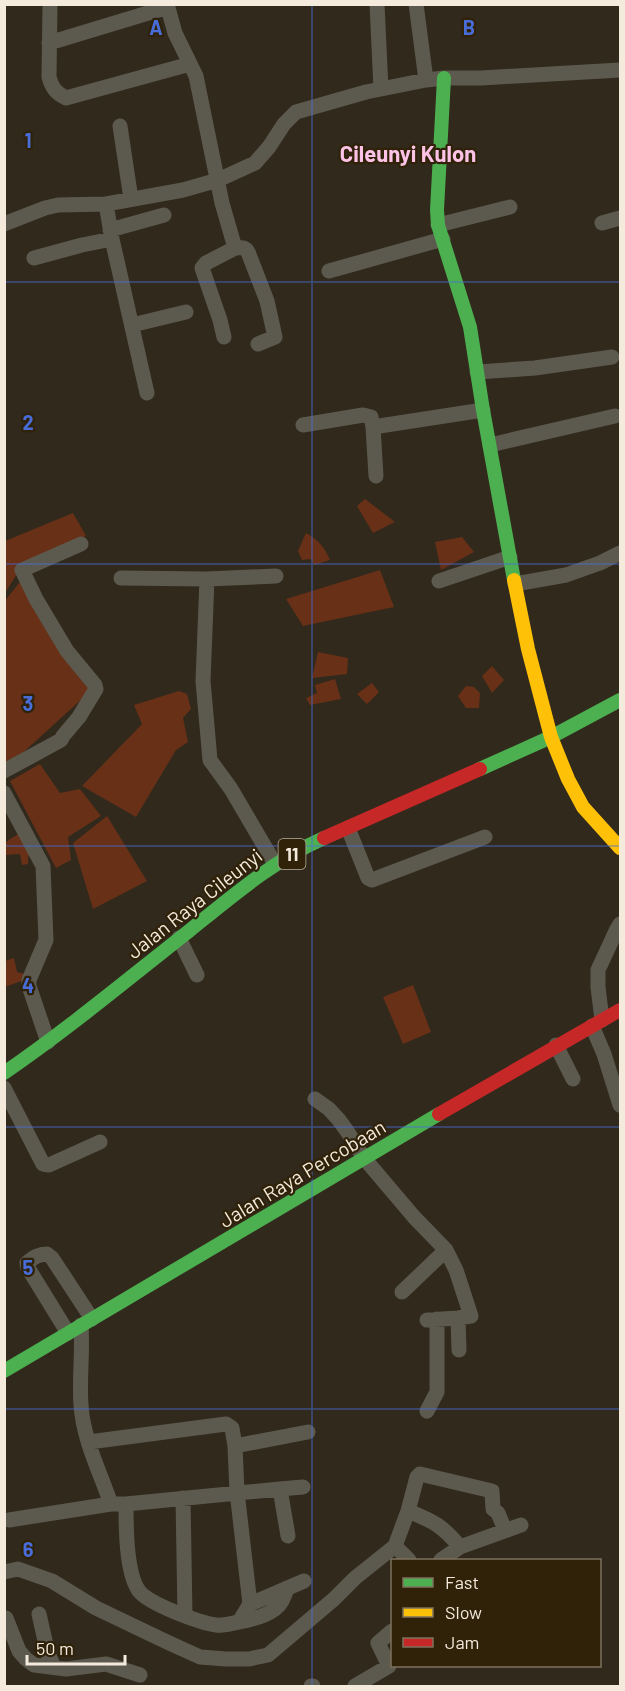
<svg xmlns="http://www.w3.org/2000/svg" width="625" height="1691" font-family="Barlow,sans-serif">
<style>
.green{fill:#673017}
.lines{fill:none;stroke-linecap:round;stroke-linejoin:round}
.street{stroke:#5c5a4f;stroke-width:15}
.fast{stroke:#4caf50;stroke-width:14}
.slow{stroke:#ffc107;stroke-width:14}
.jam{stroke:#c62828;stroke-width:14}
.grid{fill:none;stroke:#486dd9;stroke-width:1.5;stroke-opacity:0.55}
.labels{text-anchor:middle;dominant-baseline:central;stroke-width:4.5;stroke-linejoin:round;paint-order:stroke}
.shield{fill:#2f2209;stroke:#b9af9d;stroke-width:1.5}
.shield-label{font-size:18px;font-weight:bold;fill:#f4ebdd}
.street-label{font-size:20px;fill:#f4ebdd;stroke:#2f2209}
.quarter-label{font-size:22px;font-weight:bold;fill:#fdc3e7;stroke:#2f2209}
.grid-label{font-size:20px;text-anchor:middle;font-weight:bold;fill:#486dd9;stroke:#2f2209;stroke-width:4.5;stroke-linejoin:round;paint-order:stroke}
</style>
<rect width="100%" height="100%" fill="#31291c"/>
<path class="green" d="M365,499l30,23 -22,11 -16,-27z
M73,513l13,23 -64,30 -17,27v-52z
M306,533c12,7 18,13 24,27l-16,5 -3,-6 -9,1 -4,-9z
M462,537l12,15 -33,18 -6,-28z
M380,570l14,37 -91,19 -17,-27z
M23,578l71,110 -89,81 -1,-167z
M318,652l30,6 -1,16 -35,4z
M492,666l12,14 -12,13 -10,-17z
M335,679l6,20 -31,6 -4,-7 11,-5 -2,-8z
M372,683l7,9 -12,12 -10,-10z
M466,686l8,1 6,6 -1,15h-13l-8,-12z
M179,691l8,3 4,15 -8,9 5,24 -12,8 -40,67 -54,-31 60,-62 -8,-19z
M40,764l20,29 20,-4 21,27 -33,21 3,23 -15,8 -46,-87z
M107,816l40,65 -54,28 -20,-66z
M22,832l12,19 -6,6v7l-6,1 -2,-11 -14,1 -2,-11 6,-5z
M14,958l3,14 8,2 -1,6 -19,7v-26z
M413,985l18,47 -28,12 -20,-47z"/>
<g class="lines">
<path class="street" d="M50,4l-1,73c3,11 7,16 17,21l124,-34
M167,4l8,29 21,43 26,127 13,45c6,0 10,-2 13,4l19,49 8,36 -17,7
M377,4l4,85
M416,4l10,76
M49,43l109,-33
M120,126l11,73
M106,204l6,35 35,154
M602,223l18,-5
M4,224l41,-16 13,-3 48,-1 77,-14 35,-10 37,-17 14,-16 15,-23 12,-12 70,-20 60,-12 18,-2h37l139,-8
M438,225l72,-18
M110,230l54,-15
M34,258l48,-13 30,-6
M329,271l114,-32
M132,325l54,-13
M224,337l-4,-17 -18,-52 4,-5 29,-15
M477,372l58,-4 77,-11
M303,425l60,-10 8,2 2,10 110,-17
M373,427l3,49
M490,445l125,-29
M121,578l86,1 69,-3
M207,579l-4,102 7,79 21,29 44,75
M439,581l71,-24
M515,584l51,-9 34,-12 20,-10
M4,771l57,-31 2,-4 16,-19 17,-28 -1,-4 -28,-34 -31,-52 -14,-29 59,-26
M4,793l39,73 3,74 -17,40v6l19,56
M348,828l20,50 4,2 113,-43
M179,938l18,37
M602,1020l-4,-33v-17l19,-41 3,-5
M592,1026l12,28 16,51
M556,1045l17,34
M4,1088l39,76 6,1 51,-23
M315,1099l14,10 10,11 8,11 17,27 50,59 32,33 10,20 15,46 -13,2 -31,2
M402,1292l44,-42
M458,1318l1,32
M81,1325c2,27 -2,53 0,80 2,34 19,67 30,99h15c0,23 0,69 13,87 10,13 61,32 77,34 7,1 16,-2 23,-3l11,-18 -13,-112 -2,-46 -3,-18 -6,-4 -137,18
M68,1333l-40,-65 -1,-5c7,-6 12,-9 20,-9l5,4 40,61
M427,1411l10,-19v-73
M235,1446l73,-14
M280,1489l23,-2
M183,1498l2,117
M126,1504l154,-15 8,47
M408,1511c25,10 35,15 52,36l-19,13
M9,1520l102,-16
M395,1546l13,-35 9,-34 3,-3 72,17 1,18 5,4 7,17
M460,1547l61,-22
M4,1572l14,-3 34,12 44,27 71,34 33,15 26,2h23l19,-4 66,-56 21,-21 40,-32 14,14
M250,1604l54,-23
M39,1614l9,40 6,13
M4,1619l2,-1 13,33 7,8 8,6 32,4 40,-5 34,11
M239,1622c14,-3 35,-7 43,-21 2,-4 4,-9 5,-13
M311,1686h2
M355,1686l34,-20 -11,-23 14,-12"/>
<path class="fast" d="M444,78l-7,132 1,15 32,102 13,83 31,170
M480,769l71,-32 69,-37
M4,1073c64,-44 124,-94 185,-142 42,-34 85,-71 135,-93
M4,1371l435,-257"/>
<path class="slow" d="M514,580l14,69 23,88 17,42 15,28 37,41"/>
<path class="jam" d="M324,838l156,-69
M439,1114l181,-104"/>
</g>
<path class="grid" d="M312,4v1682M4,282h616M4,564h616M4,846h616M4,1127h616M4,1409h616"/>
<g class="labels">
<rect class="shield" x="278.5" y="839" width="27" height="30" rx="4.5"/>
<g class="shield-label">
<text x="292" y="854">11</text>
</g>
<g class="street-label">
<text transform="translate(194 903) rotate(-38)">Jalan Raya Cileunyi</text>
<text transform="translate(302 1173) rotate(-31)">Jalan Raya Percobaan</text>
</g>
<g class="quarter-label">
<text x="408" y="153">Cileunyi Kulon</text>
</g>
</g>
<g class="grid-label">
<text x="156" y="35">A</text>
<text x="469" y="35">B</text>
<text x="28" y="148">1</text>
<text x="28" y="430">2</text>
<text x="28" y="711">3</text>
<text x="28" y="993">4</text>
<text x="28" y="1275">5</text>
<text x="28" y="1557">6</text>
</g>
<rect width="625" height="1691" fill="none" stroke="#f4ebdd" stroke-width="12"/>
<rect x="391" y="1559" width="210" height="108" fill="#2f2209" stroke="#7e725e" stroke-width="1.5"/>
<rect x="403" y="1578" width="30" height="9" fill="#4caf50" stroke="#7e725e" stroke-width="1.5"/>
<text x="445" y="1589" font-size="18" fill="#f4ebdd">Fast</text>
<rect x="403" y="1608" width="30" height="9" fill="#ffc107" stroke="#7e725e" stroke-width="1.5"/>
<text x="445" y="1619" font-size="18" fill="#f4ebdd">Slow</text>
<rect x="403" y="1638" width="30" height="9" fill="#c62828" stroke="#7e725e" stroke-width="1.5"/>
<text x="445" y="1649" font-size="18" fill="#f4ebdd">Jam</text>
<path d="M27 1655v9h98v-9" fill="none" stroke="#f4ebdd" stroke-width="3"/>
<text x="36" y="1655" font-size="18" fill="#f4ebdd" stroke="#2f2209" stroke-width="4.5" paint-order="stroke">50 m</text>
</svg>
